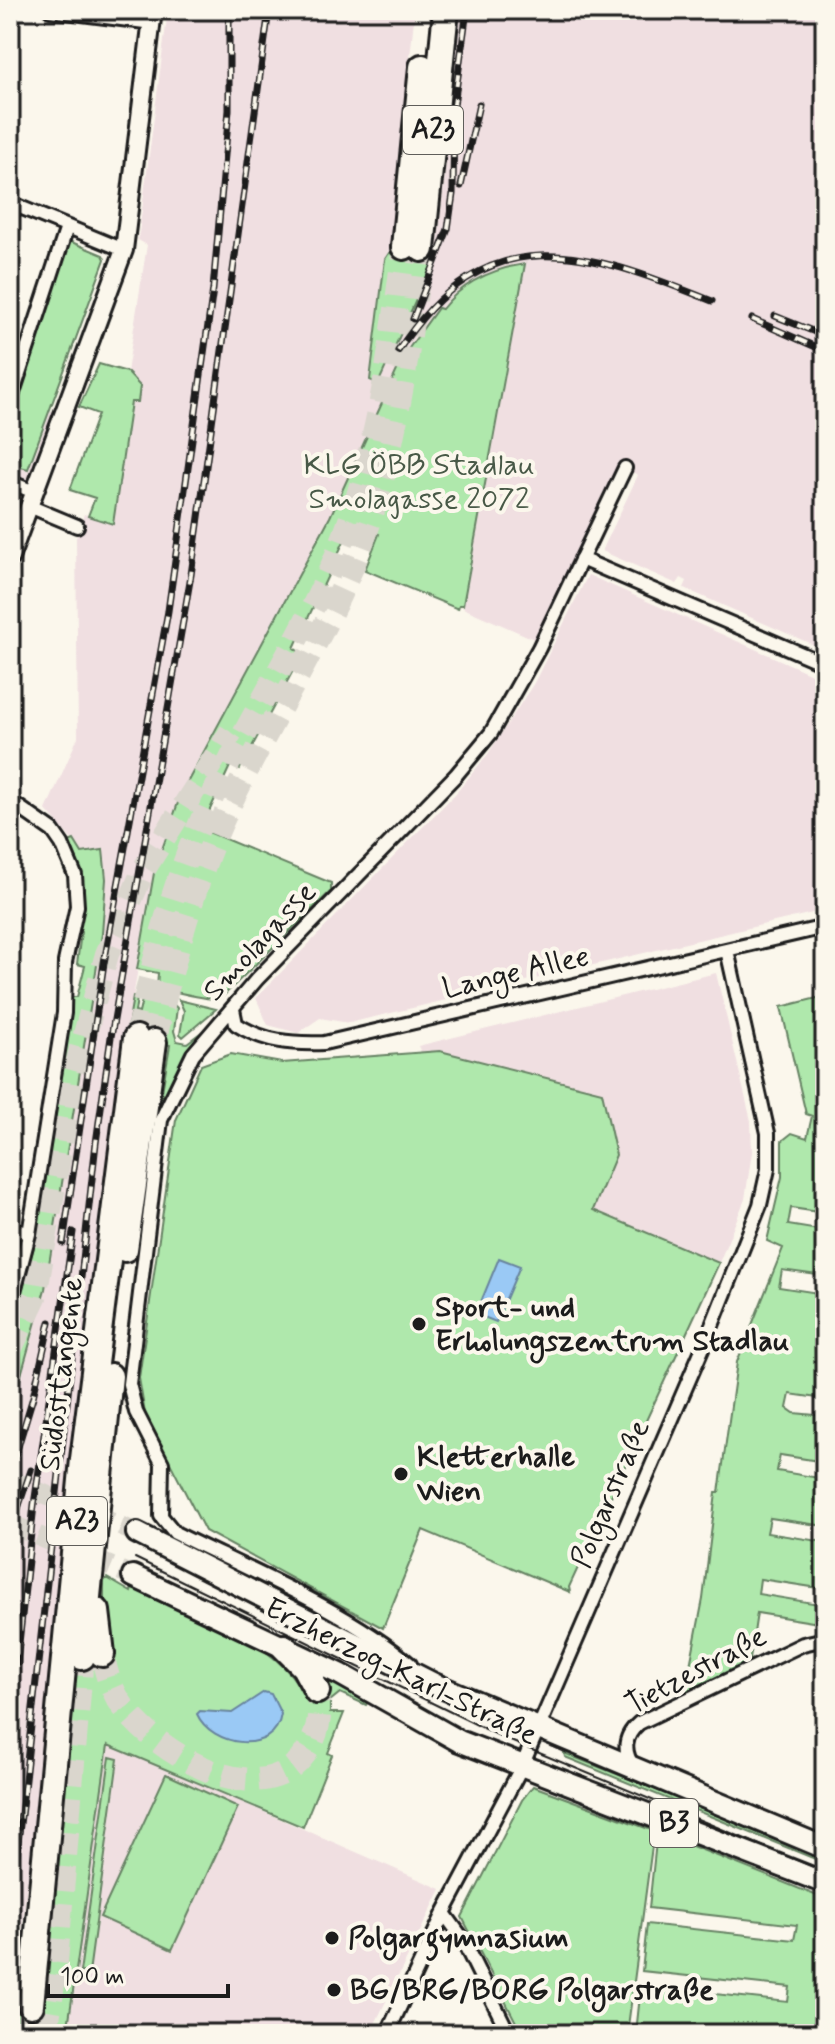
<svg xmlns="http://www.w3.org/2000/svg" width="835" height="2044" font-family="Mynerve,sans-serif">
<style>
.built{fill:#f0dfe1}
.green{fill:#afe8ac;stroke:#668264;stroke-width:2}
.water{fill:#9ac9f5;stroke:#68849e;stroke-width:2}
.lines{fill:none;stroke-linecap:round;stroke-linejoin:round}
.primary-tunnel{stroke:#dad6cd;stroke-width:20;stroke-dasharray:20 10;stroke-linecap:butt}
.motorway-tunnel{stroke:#dad6cd;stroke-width:24;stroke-dasharray:24 12;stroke-linecap:butt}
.minor-casing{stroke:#1c1c1c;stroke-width:18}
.tertiary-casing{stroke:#1c1c1c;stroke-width:22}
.primary-casing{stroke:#1c1c1c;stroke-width:26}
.motorway-casing{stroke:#1c1c1c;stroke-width:30}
.minor{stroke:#fbf7ec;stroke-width:12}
.tertiary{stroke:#fbf7ec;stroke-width:16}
.primary{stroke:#fbf7ec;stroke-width:20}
.motorway{stroke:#fbf7ec;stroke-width:24}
.tram{stroke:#1c1c1c;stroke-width:2}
.rail-casing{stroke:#1c1c1c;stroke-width:7}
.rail{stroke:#fbf7ec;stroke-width:4;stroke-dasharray:12;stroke-linecap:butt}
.poi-dot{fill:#1c1c1c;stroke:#fbf7ec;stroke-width:3}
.labels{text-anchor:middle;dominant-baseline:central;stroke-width:8;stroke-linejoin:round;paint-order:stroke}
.shield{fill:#fbf7ec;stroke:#5f5e5a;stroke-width:2}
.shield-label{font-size:28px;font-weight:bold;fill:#1c1c1c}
.park-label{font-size:30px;fill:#485947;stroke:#fbf7ec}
.street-label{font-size:30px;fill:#1c1c1c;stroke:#fbf7ec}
.poi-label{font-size:30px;font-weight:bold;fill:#1c1c1c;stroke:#fbf7ec;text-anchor:start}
</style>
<rect width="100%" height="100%" fill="#fbf7ec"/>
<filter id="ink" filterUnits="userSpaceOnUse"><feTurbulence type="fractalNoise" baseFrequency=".0125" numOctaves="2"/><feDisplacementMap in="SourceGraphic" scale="16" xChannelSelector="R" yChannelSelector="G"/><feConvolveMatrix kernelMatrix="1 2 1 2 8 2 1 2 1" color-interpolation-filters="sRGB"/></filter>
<g filter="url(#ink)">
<path class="built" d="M168,10h247l-26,243 -4,6 -14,121 6,4 49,-99 11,-33 24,-242h364v640l-137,-60 -4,-2 3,-7 -6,-3 -4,6 -75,-33 36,-76 -20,-10 -84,174 -71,-31 62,-343 -74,32 -37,41 -84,179 -137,252 -22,49 -17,55 -32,190 -112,971v-623l35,-122 55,-342 6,-68 -60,-69 32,-73 -2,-199 8,-24 29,10 19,-122h6l2,-16 -13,-14 20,-127 -9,-5z
M11,398l52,17 -29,77 -24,-10z
M588,575l237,105v230l-476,113 -29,-5 -22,15 -30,-8 -12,-27 200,-205 32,-39 46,-71z
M716,973l35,148 1,31 -7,47 -26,64 -126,-53 23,-55 -176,-104 -19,1 -3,-6z
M108,1744l333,145 -71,145h-303z"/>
<path class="green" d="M69,241l34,14 2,4 -77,210 -18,-5v-47z
M389,253l46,5 -57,126 -8,-4 15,-121z
M525,264l-62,341h-4l-1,4 -93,-39 14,-36 -27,-10 -58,124 8,6 -62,115 -9,-5 -30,65 130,54v8l-111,108c-9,2 -51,-9 -63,-11l1,-15 -21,-4 2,-11 15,-85 27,-79 149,-277 74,-162 34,-47 4,1c20,-26 50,-40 83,-45z
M99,364l28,8 13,14 -2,16h-7l-18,122 -25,-8 7,-18 -25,-8 28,-76 -19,-7z
M74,840l8,13 21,-3 3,29 -4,55 -57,355 -34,122 -1,-85 24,-79 30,-189 5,-61h8l8,-31 -8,-2 4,-32 -4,-2 -11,-87z
M156,994l11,3 10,11 -3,23 3,10 10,2 25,-19 -54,91 12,-70 -44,-8 7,-40 4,1 -2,14 4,1 3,-13 12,2z
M825,996v217l-34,-5 -3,17 37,6v45l-43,-6 -3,17 46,7v105l-35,-5 -3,14 7,5 31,3v46l-45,-7 -3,16 48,8v47l-55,-8 -3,15 58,9v47l-65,-10 -2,15 67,11v19l-68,-11 -8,53 -64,26 6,-20 -2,-1 14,-72 13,-106h3l18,-131 46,-114 -16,-7 15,-64v-36l10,-8 15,5 5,-22 -6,-2 -25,-107z
M179,1000l37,9 -33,28 -3,-3 4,-23z
M440,1051l162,41 14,63 -23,55 126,53 -150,324 1,5 -147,-62 -40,98 -178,-97 -60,-117 -6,-36 37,-258 25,-55 30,-11 51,9z
M107,1578l24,14 2,-7c51,24 151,57 171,112l23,-6 -1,-14 43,23 -3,5 -26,-12 -10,8v12h14l-16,40 4,2 -29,72 -195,-82 -41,289h-55l3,-31h8l49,-344 32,-49v-29z
M564,1753l261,104v6l-260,-106z
M110,1757l8,2 -29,214 -9,-1z
M166,1774l72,33 -66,143 -72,-33z
M533,1786l121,45 -27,203h-105l-60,-117 60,-117z
M657,1832l168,67v135l-189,-1 5,-47 147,16 2,-15 -148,-16 5,-47 147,16 3,-15 -148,-17z"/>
<path class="water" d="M499,1258l21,8 -24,56 -20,-8z
M264,1692l7,2 10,20c-6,43 -70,32 -84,0l3,-3 32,2z"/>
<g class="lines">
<path class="primary-tunnel" d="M10,1480l127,53
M10,1524l123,52"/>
<path class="motorway-tunnel" d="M136,1038c18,-77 36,-153 69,-225 43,-98 107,-186 143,-287 32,-91 44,-184 56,-279
M154,1042c20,-83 40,-165 78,-242 44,-91 101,-176 135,-271 31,-91 42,-186 55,-280
M10,1350l25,-53 37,-215 35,-128 37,-85 87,-137
M102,1654c4,18 9,36 20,51 32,46 137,111 182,50 15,-20 18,-41 13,-64
M28,2034l3,-29
M46,2034l10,-72 26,-305"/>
<g class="minor-casing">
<path id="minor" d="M50,10l103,13
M10,203l114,47
M10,402l57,-175
M10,482l24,10
M29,506l48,20
M581,559l244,105
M10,801l43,30 9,13 13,31 2,31 -12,56 -1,51 -35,221 -19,73
M233,1009l3,15c28,18 55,20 88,19l501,-116
M10,1228l19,6
M410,1664c-62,-53 -161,-94 -235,-131l-14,-17 1,-53 -26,-51 -7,-28 32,-264 32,-66 64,-75 199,-204 35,-42 48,-85 86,-180
M634,1768c-11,-17 -11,-31 5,-45l164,-79 22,-5
M444,1913l16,22 49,99
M387,2034l57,-121 78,-147 185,-428 53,-133 8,-36v-36l-41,-183"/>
</g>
<g class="tertiary-casing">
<path id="tertiary" d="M10,558l114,-308 29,-240"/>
</g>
<g class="primary-casing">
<path id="primary" d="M137,1533l297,151 391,164
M133,1576l207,98 119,67 366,142"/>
</g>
<g class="motorway-casing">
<path id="motorway" d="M404,247l18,-180
M422,249l24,-239
M125,1249l29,-207
M97,1611l5,43
M284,1647l20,20 13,24
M82,1657l28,-281
M31,2005l52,-546 53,-421"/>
</g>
<use href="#minor" class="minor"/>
<use href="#tertiary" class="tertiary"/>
<use href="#primary" class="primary"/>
<use href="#motorway" class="motorway"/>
<path class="tram" d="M135,1558l373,182 317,132"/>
<g class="rail-casing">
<path id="rail" d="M461,186l18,-82
M775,316l50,20
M413,319l35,-90 5,-35 1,-89 13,-95
M752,319l73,32
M398,351c89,-136 187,-101 314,-50
M63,1243l41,-280 64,-352 45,-322 16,-179v-100
M10,1473l23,-76 17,-75
M10,1532l21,-62
M10,1726l24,-221 39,-273
M10,1914l86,-771 15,-106 80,-462 78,-565"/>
</g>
<use href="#rail" class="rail"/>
</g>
</g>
<g class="poi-dot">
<circle cx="419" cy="1324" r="8"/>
<circle cx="401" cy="1474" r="8"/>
<circle cx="332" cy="1938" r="8"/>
<circle cx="334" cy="1990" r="8"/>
</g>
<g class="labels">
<g class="shield">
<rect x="403" y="106" width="60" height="48" rx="6"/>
<rect x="47" y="1497" width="60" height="48" rx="6"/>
<rect x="650" y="1799" width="48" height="48" rx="6"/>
</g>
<g class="shield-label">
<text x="433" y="130">A23</text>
<text x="77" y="1521">A23</text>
<text x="674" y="1823">B3</text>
</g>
<g class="park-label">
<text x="419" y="465">KLG ÖBB Stadlau<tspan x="419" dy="34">Smolagasse 2072</tspan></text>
</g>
<g class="street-label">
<text transform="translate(260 942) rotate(-47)">Smolagasse</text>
<text transform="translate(516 973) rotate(-13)">Lange Allee</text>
<text transform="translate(62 1374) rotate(-83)">Südosttangente</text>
<text transform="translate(611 1494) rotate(-67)">Polgarstraße</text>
<text transform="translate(696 1671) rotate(-28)">Tietzestraße</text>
<text transform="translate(401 1672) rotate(26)">Erzherzog-Karl-Straße</text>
</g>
<g class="poi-label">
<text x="435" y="1307">Sport- und<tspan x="435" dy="34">Erholungszentrum Stadlau</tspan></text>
<text x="417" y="1457">Kletterhalle<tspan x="417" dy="34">Wien</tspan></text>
<text x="348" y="1938">Polgargymnasium</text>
<text x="350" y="1990">BG/BRG/BORG Polgarstraße</text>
</g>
</g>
<rect width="835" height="2044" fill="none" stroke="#fbf7ec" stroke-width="40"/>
<rect x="20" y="20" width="795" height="2004" fill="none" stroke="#1c1c1c" stroke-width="3" filter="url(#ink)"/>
<path d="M48 1984v12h180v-12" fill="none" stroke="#1c1c1c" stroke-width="4"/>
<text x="60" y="1984" font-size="24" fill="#1c1c1c" stroke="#fbf7ec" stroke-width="6" paint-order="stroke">100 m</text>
</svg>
